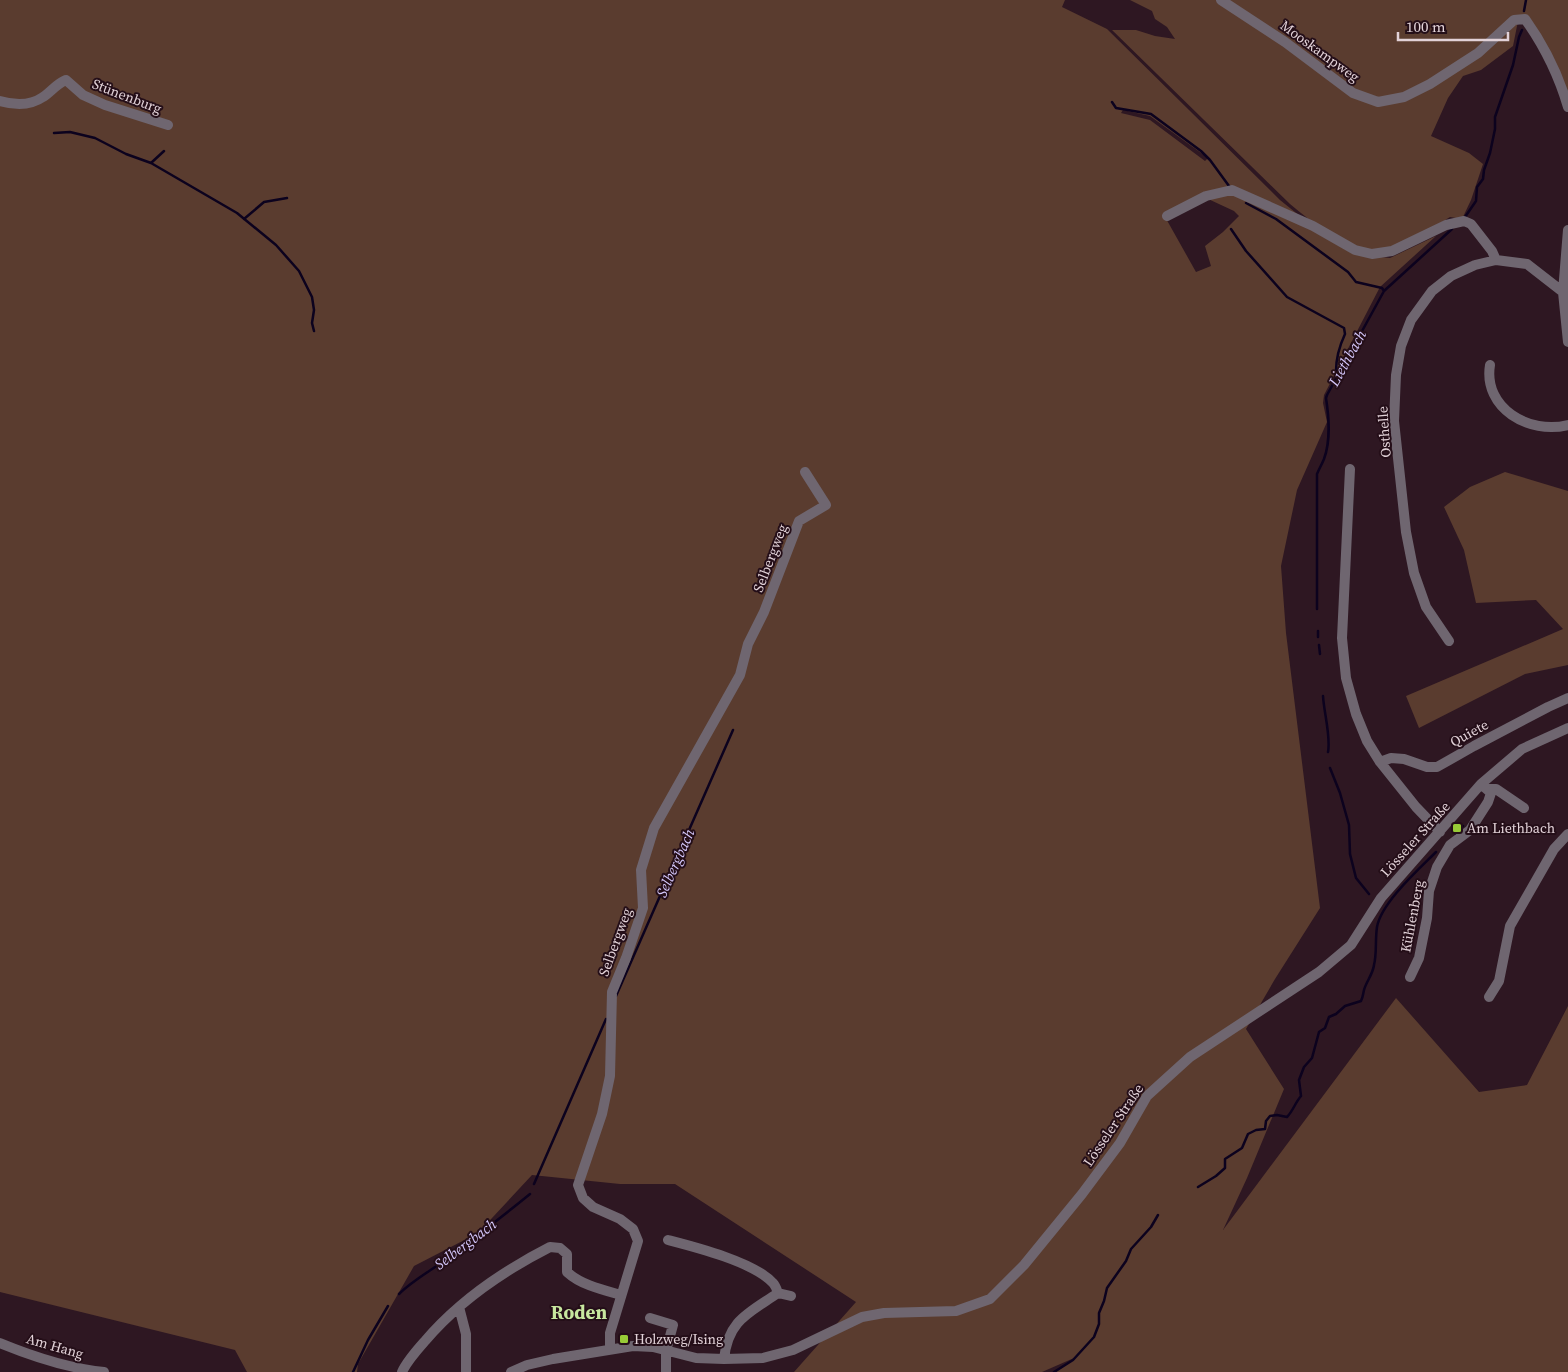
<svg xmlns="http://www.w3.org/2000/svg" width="1568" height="1372" font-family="'Source Serif 4',serif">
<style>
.green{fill:#5a3c2f;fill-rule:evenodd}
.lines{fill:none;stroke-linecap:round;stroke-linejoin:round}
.stream{stroke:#0c021e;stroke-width:2.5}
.minor{stroke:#6f6670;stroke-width:10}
.poi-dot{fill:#98cb37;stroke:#240e18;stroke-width:2}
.labels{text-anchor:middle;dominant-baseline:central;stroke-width:4;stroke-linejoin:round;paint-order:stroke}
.street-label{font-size:14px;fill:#e2d2d8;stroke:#240e18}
.poi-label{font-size:14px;fill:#e2d2d8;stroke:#240e18;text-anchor:start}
.water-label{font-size:15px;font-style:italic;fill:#d4c7fb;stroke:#240e18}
.district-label{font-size:19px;font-weight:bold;fill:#c8e79f;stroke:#240e18}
</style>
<rect width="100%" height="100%" fill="#2e1722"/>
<path class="green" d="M0,0h1065l-3,7 45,22 173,171 26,21 -73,-33 -29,6 -40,21 32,57 15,-6 -6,-20 18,-14 16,-16 -5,-5 -28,-13 25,-6 82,36 42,24 17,4 18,2 46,-22 -56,51 -56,108 -1,8 4,19 -30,68 -16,76 5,67 34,275 -45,71 -29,50 38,60 -37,89 -24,52 173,-232 83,94 48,-7 41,-79v366h-512l18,-14 -32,14h-248l62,-70 -181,-118h-55l-88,-9 -54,58 -64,33 -56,98 -1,8h-110l-12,-22 -235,-58zM1123,110l27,6 58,42 -3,3 -55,-41 -29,-7z
M1130,0h438v108l-5,-25 -44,-67 -6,30 -32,24 -18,6 -15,22 -17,38 38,17 14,11 -12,36 -9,19 -12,-2c-18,11 -37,25 -58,32 -34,11 -77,-24 -102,-45l-178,-174h24l19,6 20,3 -8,-12 -12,-8 -3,-8z
M1505,472l63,19v174l-43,9 -106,54 -13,-32 157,-67 -27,-29 -60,3 -12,-53 -20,-43 26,-20z"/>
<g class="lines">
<path class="stream" d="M1524,11l2,-11
M1112,102l4,6 35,6 50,37 9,9 19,26
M54,133l16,-1 25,6 31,16 25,9 86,50 39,32 23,26 13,26 2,13 -2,13 2,8
M151,163l13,-12
M1246,203l30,16 72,53 8,10 26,6 2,3
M1465,217l11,-16 1,-14 6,-8 1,-9 6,-17 5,-24v-12l18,-52 6,-28 3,-7
M244,219l20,-17 23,-4
M1231,229l15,22 41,46 57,31 1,6c-6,13 -9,23 -9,37l2,3
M1317,609v-135c2,-5 5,-10 7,-15 7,-19 5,-41 2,-61l1,-3 57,-104 68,-62
M1318,631v6
M1319,645l1,9
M1323,696c1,17 8,41 5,56
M1330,768l10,25 9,32 1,29 6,24 13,16
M1456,835l7,-9
M616,996l117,-266
M534,1184l72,-165
M1198,1187l18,-11 9,-8v-9l17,-11 6,-14 8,-4 9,-1 1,-8 4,-5 7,-1 10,2c6,-6 8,-14 14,-21l-2,-16 5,-13 8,-9 7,-26 6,-4 4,-11 7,-3 9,-8 16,-5c2,-4 2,-7 3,-11 2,-8 9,-16 10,-25 3,-12 1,-25 3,-38 4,-24 42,-58 59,-75
M399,1294c14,-14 33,-24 49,-36 28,-21 55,-42 82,-64
M353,1372l15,-32 20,-34
M1054,1372l19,-12 21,-23 5,-13v-11l5,-12 3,-13 19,-27 5,-12 20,-22 7,-12"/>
<path class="minor" d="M1221,0l64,42 68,51 25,9 26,-5 26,-13 48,-31 36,-33 11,-1c20,28 33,54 43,88
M0,101c14,4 30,5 43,-4 8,-5 13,-13 23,-17l17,15 22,10 63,20
M1167,216l39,-20 26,-6 81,36 42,24 17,4 20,-3 54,-26 18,-4 7,3 21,27 4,9
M1568,230l-5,62 5,50
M1490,365c-7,43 39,70 78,60
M1350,469l-8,169 4,40 10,36 11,27 13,21 36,45 24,25
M1449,641l-23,-34 -12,-34 -8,-41 -12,-111 2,-46 5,-29 10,-26 21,-29 19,-15 24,-11 21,-5 31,4 36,28
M1380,762l11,-4 13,1 23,8h10l37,-21 74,-39 20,-9
M1489,789h7l28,19
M1410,977l9,-19 8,-40 2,-27 8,-24 13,-22 20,-15 18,-28 3,-9 -10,-9
M1489,997l10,-16 11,-55 44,-77 14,-15
M668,1240c27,7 86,22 105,43 2,2 4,7 5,10
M459,1307l7,27v38
M650,1318l23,7 -7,26v21
M0,1343c34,14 67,25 104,29
M610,1350v-17l28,-92 -5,-12 -13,-10 -27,-12 -10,-9 -5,-13 24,-71 8,-38 2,-84 14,-34 17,-50 -2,-38 13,-42 86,-153 8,-31 16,-32 35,-91 27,-16 -21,-33
M724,1359c4,-39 25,-46 54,-66l13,3
M402,1372c5,-11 15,-22 23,-31 34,-40 78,-70 125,-94l10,1 7,6v18c14,13 36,18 54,23
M511,1372l16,-7 26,-6 80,-13 20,1 43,11 28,1 39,-1 30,-8 69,-33 22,-4 72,-2 34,-12 34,-34 58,-71 38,-51 27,-47 11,-10 32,-29 129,-85 32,-27 30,-47 100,-114 41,-35 46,-21"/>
</g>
<g class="poi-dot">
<rect x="1452" y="823" width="10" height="10" rx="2.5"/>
<rect x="619" y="1334" width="10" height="10" rx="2.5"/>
</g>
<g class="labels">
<g class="street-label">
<text transform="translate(1320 51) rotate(36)">Mooskampweg</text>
<text transform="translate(127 96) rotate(21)">Stünenburg</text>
<text transform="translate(1384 432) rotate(-94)">Osthelle</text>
<text transform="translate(770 558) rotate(-69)">Selbergweg</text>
<text transform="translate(1469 733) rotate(-29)">Quiete</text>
<text transform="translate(1415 839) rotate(-48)">Lösseler Straße</text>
<text transform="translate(1412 916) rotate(-79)">Kühlenberg</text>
<text transform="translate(615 942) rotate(-70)">Selbergweg</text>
<text transform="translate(1113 1125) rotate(-56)">Lösseler Straße</text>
<text transform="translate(55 1346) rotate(16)">Am Hang</text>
</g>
<g class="poi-label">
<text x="1467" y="828">Am Liethbach</text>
<text x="634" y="1339">Holzweg/Ising</text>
</g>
<g class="water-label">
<text transform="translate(1347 358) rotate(-61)">Liethbach</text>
<text transform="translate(675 863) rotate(-66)">Selbergbach</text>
<text transform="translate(465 1244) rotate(-37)">Selbergbach</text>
</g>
<g class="district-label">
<text x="579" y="1312">Roden</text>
</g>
</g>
<path d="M1398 32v8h110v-8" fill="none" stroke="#e2d2d8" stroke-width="2.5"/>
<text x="1406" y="32" font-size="15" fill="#e2d2d8" stroke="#240e18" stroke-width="4" paint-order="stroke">100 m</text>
</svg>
